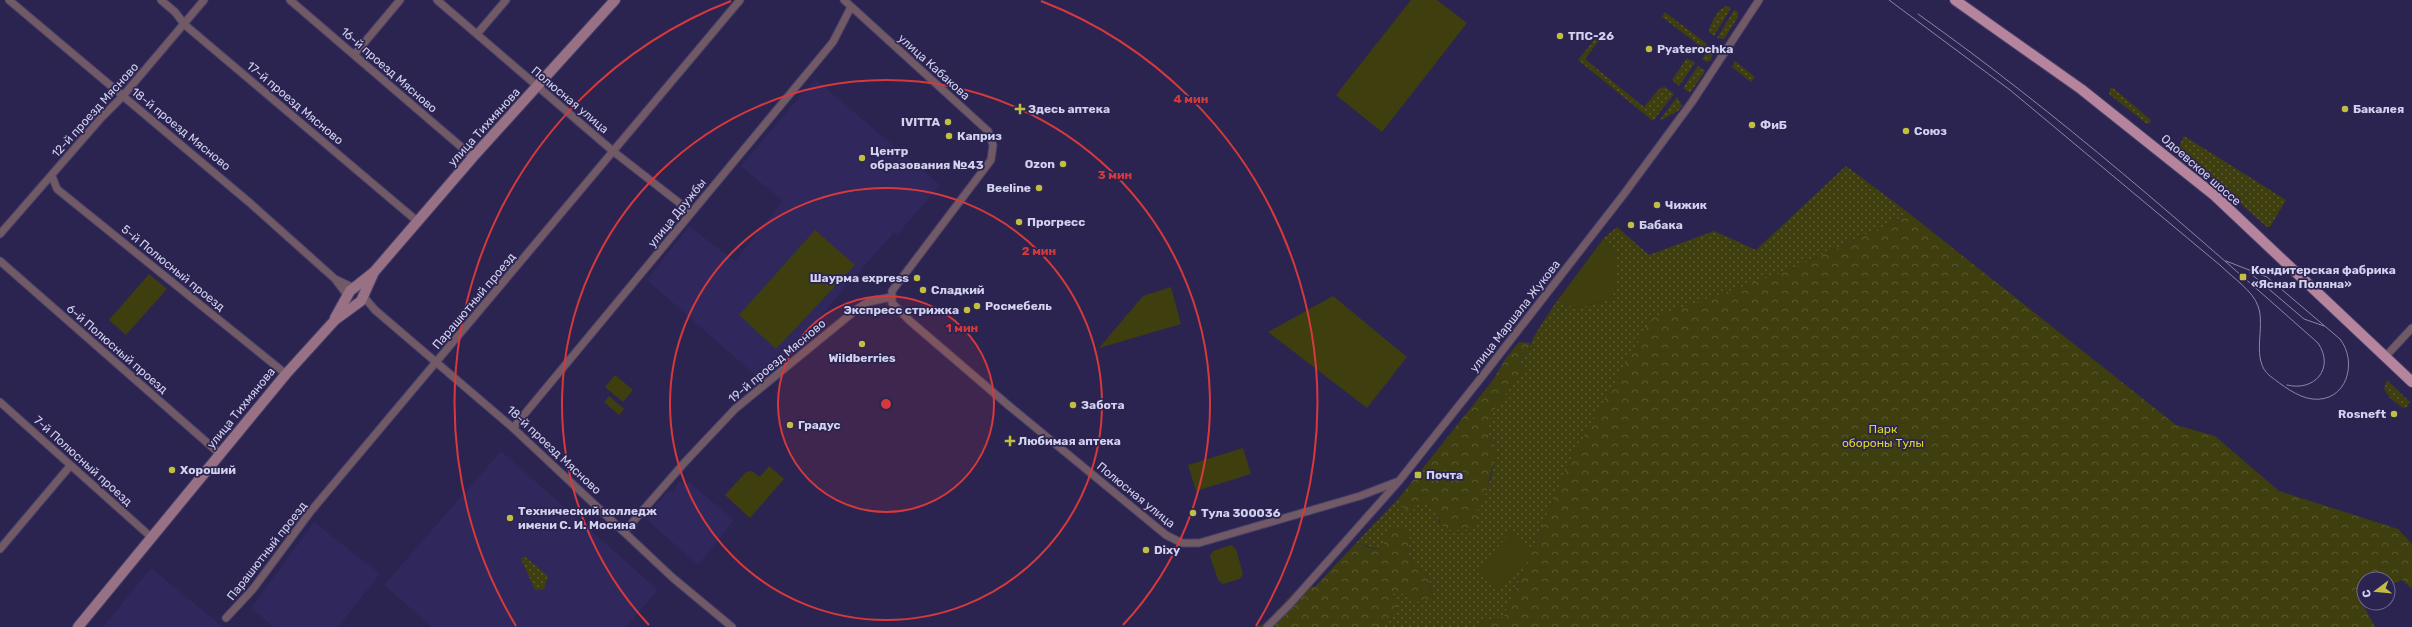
<svg xmlns="http://www.w3.org/2000/svg" width="2412" height="627" font-family="Rubik,sans-serif">
<style>
.built{fill:#30275c}
.grass{fill:url(#grass-dots)}
.forest{fill:url(#forest-crowns)}
.park{fill:#3f3e0f}
.lines{fill:none;stroke-linecap:round;stroke-linejoin:round}
.street-casing{stroke:#46406a;stroke-width:9}
.secondary-casing{stroke:#46406a;stroke-width:12}
.primary-casing{stroke:#46406a;stroke-width:12}
.street{stroke:#715965;stroke-width:7}
.secondary{stroke:#987284;stroke-width:10}
.primary{stroke:#b6859d;stroke-width:10}
.tram{stroke:#8986aa;stroke-width:1}
.ring{fill:none;stroke:#d6393c;stroke-width:2}
.poi-dot{fill:#c1be40;stroke:#2b2451;stroke-width:1.5}
.labels{text-anchor:middle;dominant-baseline:central;stroke-width:3.5;stroke-linejoin:round;paint-order:stroke}
.poi-label{font-size:12px;font-weight:bold;fill:#d2d1ee;stroke:#2b2451;text-anchor:start}
.street-label{font-size:12px;fill:#d2d1ee;stroke:#2b2451}
.park-label{font-size:12px;fill:#ded91e;stroke:#2b2451}
.centre{fill:#d6393c;stroke:#2b2451;stroke-width:2}
.ring-label{font-size:12px;text-anchor:middle;font-weight:bold;fill:#d6393c;stroke:#2b2451;stroke-width:3.5;stroke-linejoin:round;paint-order:stroke}
</style>
<defs>
<pattern id="grass-dots" width="8" height="8" patternUnits="userSpaceOnUse"><rect width="8" height="8" fill="#3f3e0f"/><path d="M2 2h.1M6 6h.1" fill="none" stroke="#5a5932" stroke-width="1.8" stroke-linecap="round"/></pattern>
<pattern id="forest-crowns" width="20" height="18" patternUnits="userSpaceOnUse"><rect width="20" height="18" fill="#3f3e0f"/><path d="M2 6a3 3 0 1 1 6 0M12 15a3 3 0 1 1 6 0" fill="none" stroke="#5a5932"/></pattern>
</defs>
<rect width="100%" height="100%" fill="#2b2451"/>
<path class="built" d="M815,79l125,106 -43,50 -3,-3 -131,150 -116,-102 42,-54 46,35 48,-60 -42,-35z
M501,451l157,139 -32,37h-194l-48,-42z
M680,481l5,5 4,-4 45,38 -36,45 -53,-47 22,-26 6,-1z
M314,522l66,52 -42,53h-64l-23,-19z
M151,568l72,59h-120z"/>
<path class="grass" d="M1727,6l4,2 -17,28 -5,-4c1,-8 9,-24 18,-26z
M1734,10l4,2v5l-14,22 -7,-1z
M1665,12l42,32 -3,5 -42,-32z
M1600,33l3,2 -18,24 59,48 16,-19 5,-1 9,7 -21,27 -75,-61z
M1710,47l4,4 -3,9 -4,2 -5,-3z
M1687,58l8,5 -16,23 -7,-6z
M1735,61l20,16 -4,5 -19,-15z
M1698,66l7,5 -15,22 -7,-5z
M2110,88h3l38,32 -1,3 -3,1 -38,-30z
M1677,97l5,9 -4,5 -19,10z
M2184,136l102,64 -16,27h-3l-89,-79z
M1846,166l64,48 -121,56 -215,183 -70,163 -22,7 -3,4h-109l16,-33 15,-1 20,10 12,-7 -5,-18 -14,-13 -7,-11 3,-16 -28,12 -26,-7 43,-45 1,6h30l7,9 2,10c9,-4 32,-10 38,-16 11,-11 15,-38 21,-53l-11,-23 4,-17 33,-45 -5,-7 10,-10c1,-14 20,-38 28,-51l20,7 32,-8 8,-12v-32l-13,-18 13,-11 32,28 65,-24 42,19z
M2387,380l23,22 -3,5 -4,1 -13,-10 -6,-9z
M524,556l24,20 -4,13 -9,1 -14,-31z"/>
<path class="forest" d="M1910,214l266,211 39,11 64,55 119,38 14,15v45l-10,-9 -14,6v-7h-24v18l-4,2 15,28h-896l3,-4 22,-7 70,-163 78,-135 137,-48z
M1519,342l11,1 -1,9 -10,10 5,7 -33,45 -4,17 11,23c-4,11 -8,20 -10,31 -2,16 -12,14 -10,36l-12,9h-20c-8,-8 -9,-17 -16,-26h-11l-9,10 -10,-10 -1,-6 94,-118 13,-22z
M1401,527l9,11 -3,16 7,11 14,13 5,19 -12,6 -20,-10 -14,1 10,7v8l-15,15 -12,3h-115l9,-3 38,-40 13,3 41,-44 15,5 11,2 5,-19z"/>
<path class="park" d="M1411,0h26l30,23 -85,109 -46,-37z
M815,230l40,35 -79,84 -37,-34z
M1604,238l13,18v32l-8,12 -32,8 -20,-7z
M149,274l18,15 -41,46 -17,-15z
M1171,287l10,37 -82,24 44,-52z
M1333,296l74,61 -40,51 -99,-76z
M615,375l18,15 -10,12 -18,-15z
M609,396l15,13 -5,6 -15,-13z
M1243,448l8,26 -55,17 -8,-26z
M769,466l15,13 -34,39 -25,-23 21,-23 6,-1 8,6z
M1512,531l22,20 -36,40 -22,-20z
M1231,545l5,4 7,25 -3,5 -17,5 -5,-4 -8,-24 3,-5z"/>
<g class="lines">
<g class="street-casing">
<path id="street" d="M9,0l241,203 85,76 12,16
M161,0l14,12 10,13 232,196
M290,0l183,157
M437,0l177,152 77,60
M844,0l144,131 5,14 -2,15 -99,131v12l18,18 98,84 158,130 16,8h17l161,-47 39,-15
M477,34l29,-34
M354,55l46,-55
M52,176l5,13 229,185
M0,234l102,-117 20,-20 82,-97
M0,261l220,193
M335,279l19,9
M364,297l11,13 138,118 160,150 59,49
M2385,357l27,-29
M0,402l151,135
M513,428l320,-386 18,-35
M624,532l61,-70 50,-53 122,-100 11,-7 23,-5
M0,549l70,-83
M226,618l27,-29 58,-78 429,-511
M1267,627l23,-23 109,-123 89,-112 136,-175 68,-92 67,-102"/>
</g>
<g class="secondary-casing">
<path id="secondary" d="M335,318l15,-27 24,-19 99,-115 142,-157
M78,627l208,-253 49,-54 26,-19 13,-29"/>
</g>
<g class="primary-casing">
<path id="primary" d="M1955,0l126,89 133,106 198,187"/>
</g>
<use href="#street" class="street"/>
<use href="#secondary" class="secondary"/>
<use href="#primary" class="primary"/>
<path class="tram" d="M1889,0l121,90 211,176c12,12 32,25 37,40 8,21 -8,54 12,70 12,9 27,21 42,23 35,4 46,-37 28,-60l-73,-62 -41,-16
M1918,14c141,100 271,215 400,329 17,25 -3,49 -31,42
M2250,273l54,46 20,7"/>
</g>
<circle cx="886" cy="404" r="108" fill="#d6393c" fill-opacity=".12"/>
<g class="ring">
<circle cx="886" cy="404" r="108"/>
<circle cx="886" cy="404" r="216"/>
<path d="M649 625A324 324 0 1 1 1123 625"/>
<path d="M516 626A432 432 0 0 1 731 1M1041 1A432 432 0 0 1 1256 626"/>
</g>
<g class="poi-dot">
<circle cx="1560" cy="36" r="4"/>
<circle cx="1649" cy="49" r="4"/>
<path d="M1018 103h4v4h4v4h-4v4h-4v-4h-4v-4h4z"/>
<circle cx="2345" cy="109" r="4"/>
<circle cx="948" cy="122" r="4"/>
<circle cx="1752" cy="125" r="4"/>
<circle cx="1906" cy="131" r="4"/>
<circle cx="949" cy="136" r="4"/>
<circle cx="862" cy="158" r="4"/>
<circle cx="1063" cy="164" r="4"/>
<circle cx="1039" cy="188" r="4"/>
<circle cx="1657" cy="205" r="4"/>
<circle cx="1019" cy="222" r="4"/>
<circle cx="1631" cy="225" r="4"/>
<rect x="2239" y="273" width="8" height="8" rx="2"/>
<circle cx="917" cy="278" r="4"/>
<circle cx="923" cy="290" r="4"/>
<circle cx="977" cy="306" r="4"/>
<circle cx="967" cy="310" r="4"/>
<circle cx="862" cy="344" r="4"/>
<circle cx="1073" cy="405" r="4"/>
<circle cx="2394" cy="414" r="4"/>
<circle cx="790" cy="425" r="4"/>
<path d="M1008 435h4v4h4v4h-4v4h-4v-4h-4v-4h4z"/>
<circle cx="172" cy="470" r="4"/>
<rect x="1414" y="471" width="8" height="8" rx="2"/>
<circle cx="1193" cy="513" r="4"/>
<circle cx="510" cy="518" r="4"/>
<circle cx="1146" cy="550" r="4"/>
</g>
<g class="labels">
<g class="poi-label">
<text x="1568" y="36">ТПС-26</text>
<text x="1657" y="49">Pyaterochka</text>
<text x="1028" y="109">Здесь аптека</text>
<text x="2353" y="109">Бакалея</text>
<text x="940" y="122" text-anchor="end">IVITTA</text>
<text x="1760" y="125">ФиБ</text>
<text x="1914" y="131">Союз</text>
<text x="957" y="136">Каприз</text>
<text x="870" y="151">Центр<tspan x="870" dy="14">образования №43</tspan></text>
<text x="1055" y="164" text-anchor="end">Ozon</text>
<text x="1031" y="188" text-anchor="end">Beeline</text>
<text x="1665" y="205">Чижик</text>
<text x="1027" y="222">Прогресс</text>
<text x="1639" y="225">Бабака</text>
<text x="2251" y="270">Кондитерская фабрика<tspan x="2251" dy="14">«Ясная Поляна»</tspan></text>
<text x="909" y="278" text-anchor="end">Шаурма express</text>
<text x="931" y="290">Сладкий</text>
<text x="985" y="306">Росмебель</text>
<text x="959" y="310" text-anchor="end">Экспресс стрижка</text>
<text x="862" y="358" text-anchor="middle">Wildberries</text>
<text x="1081" y="405">Забота</text>
<text x="2386" y="414" text-anchor="end">Rosneft</text>
<text x="798" y="425">Градус</text>
<text x="1018" y="441">Любимая аптека</text>
<text x="180" y="470">Хороший</text>
<text x="1426" y="475">Почта</text>
<text x="518" y="511">Технический колледж<tspan x="518" dy="14">имени С. И. Мосина</tspan></text>
<text x="1201" y="513">Тула 300036</text>
<text x="1154" y="550">Dixy</text>
</g>
<g class="street-label">
<text transform="translate(934 67) rotate(42)">улица Кабакова</text>
<text transform="translate(389 70) rotate(41)">16-й проезд Мясново</text>
<text transform="translate(570 100) rotate(40)">Полюсная улица</text>
<text transform="translate(295 103) rotate(40)">17-й проезд Мясново</text>
<text transform="translate(95 110) rotate(-48)">12-й проезд Мясново</text>
<text transform="translate(484 127) rotate(-48)">улица Тихмянова</text>
<text transform="translate(181 129) rotate(39)">18-й проезд Мясново</text>
<text transform="translate(2201 170) rotate(41)">Одоевское шоссе</text>
<text transform="translate(677 213) rotate(-51)">улица Дружбы</text>
<text transform="translate(173 268) rotate(39)">5-й Полюсный проезд</text>
<text transform="translate(474 301) rotate(-50)">Парашютный проезд</text>
<text transform="translate(1515 316) rotate(-52)">улица Маршала Жукова</text>
<text transform="translate(117 349) rotate(41)">6-й Полюсный проезд</text>
<text transform="translate(777 361) rotate(-40)">19-й проезд Мясново</text>
<text transform="translate(241 408) rotate(-51)">улица Тихмянова</text>
<text transform="translate(554 450) rotate(43)">18-й проезд Мясново</text>
<text transform="translate(83 461) rotate(42)">7-й Полюсный проезд</text>
<text transform="translate(1136 495) rotate(39)">Полюсная улица</text>
<text transform="translate(267 551) rotate(-52)">Парашютный проезд</text>
</g>
<g class="park-label">
<text x="1883" y="429">Парк<tspan x="1883" dy="14">обороны Тулы</tspan></text>
</g>
</g>
<circle cx="886" cy="404" r="6" class="centre"/>
<g class="ring-label">
<text x="1191" y="103">4 мин</text>
<text x="1115" y="179">3 мин</text>
<text x="1039" y="255">2 мин</text>
<text x="962" y="332">1 мин</text>
</g>
<g transform="translate(2376 591) rotate(254)"><circle r="19" fill="#2b2451" stroke="#6e6990"/>
<path d="M0-3L7 15L0 10L-7 15Z" fill="#c1be40"/>
<text y="-6" font-size="11" font-weight="bold" text-anchor="middle" fill="#d2d1ee">С</text>
</g>
</svg>
